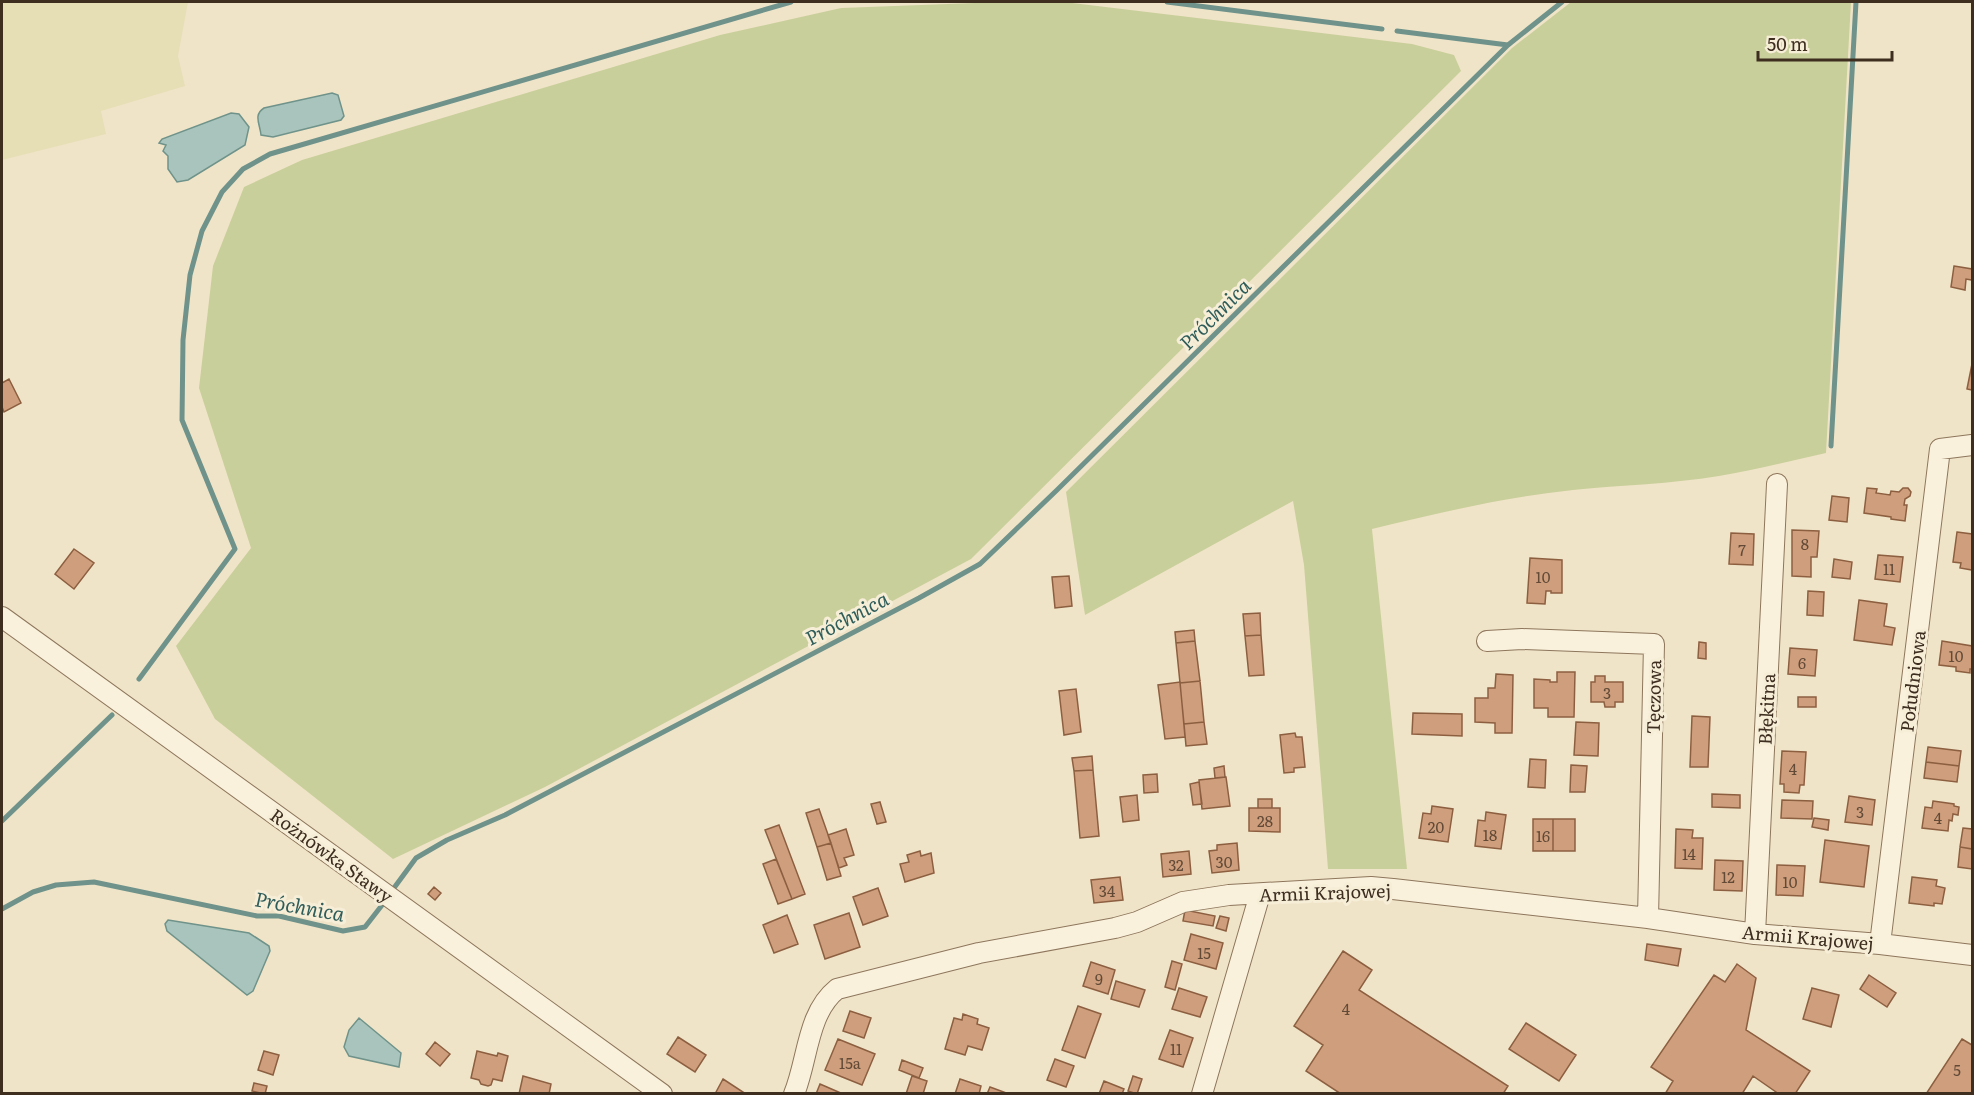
<svg xmlns="http://www.w3.org/2000/svg" width="1974" height="1095" font-family="Literata,serif">
<style>
.farmland{fill:#e6deb5}
.green{fill:#c9cf9b}
.water{fill:#a9c4bc;stroke:#6f938a;stroke-width:1.5}
.lines{fill:none;stroke-linecap:round;stroke-linejoin:round}
.stream{stroke:#6f938a;stroke-width:5}
.building{fill:#cf9f7d;stroke:#8d5f41;stroke-width:1.5}
.street-casing{stroke:#8d765c;stroke-width:22}
.street{stroke:#faf1dc;stroke-width:20}
.labels{text-anchor:middle;dominant-baseline:central;stroke-width:6;stroke-linejoin:round;paint-order:stroke}
.number-label{font-size:15px;fill:#624a37}
.street-label{font-size:18px;fill:#3d2e20;stroke:#f7eed8}
.water-label{font-size:20px;font-style:italic;fill:#2f5d5a;stroke:#f7eed8}
</style>
<rect width="100%" height="100%" fill="#f0e4c8"/>
<path class="farmland" d="M2,2h186l-10,54 7,30 -84,25 5,23 -104,26z"/>
<path class="green" d="M1001,2h63l348,42 42,11 7,16 -490,488 -426,228 -152,72 -178,-140 -39,-73 75,-98 -52,-160 14,-122 31,-79 58,-27 418,-125 121,-27z
M1571,2h280l-25,451c-36,8 -72,17 -107,23 -48,8 -97,9 -146,14 -67,7 -135,23 -201,39l35,340h-79l-24,-304 -11,-64 -208,114 -19,-123 446,-444z"/>
<path class="water" d="M332,93l6,2 6,21 -3,4 -68,17 -12,-2c-1,-11 -8,-20 3,-27z
M231,113l8,1 10,13 -4,18 -57,35 -11,2 -9,-13v-13l-5,-5 3,-6 -7,-2 3,-4z
M168,920l81,13 20,13 1,5 -17,40 -6,4 -80,-64 -2,-7z
M359,1018l42,35 -2,14 -50,-11 -5,-9 5,-17z"/>
<g class="lines">
<path class="stream" d="M1167,2l215,27
M1397,31l111,14
M1831,446l25,-444
M139,679l96,-130 -53,-129 1,-80 7,-65 12,-44 20,-39 21,-23 27,-15 521,-152
M2,821l110,-106
M391,892l25,-34 31,-18 58,-25 414,-217 61,-34 77,-74 451,-445 54,-43
M2,909l31,-17 23,-7 38,-3 163,34h22l64,15 22,-4 21,-27"/>
</g>
<path class="building" d="M1954,266l18,3v11l-6,-1 -1,11 -14,-3z
M1972,364v26l-5,-1z
M9,379l12,24 -17,9 -2,-5v-24z
M1867,488l10,1 -1,4 14,2 1,-4 8,1 4,-4h5l3,4 -1,4 -5,3 -1,6h3l-2,16 -14,-2v-2l-27,-4z
M1832,496l17,2 -2,24 -18,-2z
M1792,530l27,1 -2,26h-6v20l-19,-1z
M1957,532l15,2v36l-12,-2 1,-5 -8,-1z
M1731,533l23,1 -1,31 -24,-1z
M74,549l20,14 -20,26 -19,-15z
M1878,555l25,2 -3,25 -25,-3z
M1530,558l32,2v33h-11v-2h-5l-1,13 -18,-1z
M1834,559l18,3 -2,17 -18,-2z
M1069,576l3,30 -17,2 -3,-31z
M1808,591l16,1 -1,24 -16,-1z
M1859,600l28,4 -3,22 11,2 -3,17 -38,-5z
M1260,613l1,22 -16,1 -2,-22z
M1194,630l1,11 -19,2 -1,-11z
M1261,635l3,40 -15,1 -4,-40z
M1195,641l5,40 -20,2 -4,-40z
M1942,641l30,5v23h-2v4l-14,-2v-4l-17,-2z
M1699,642l7,1v16l-8,-1z
M1790,648l27,2 -2,26 -27,-2z
M1557,672h18l-1,45h-26v-9h-14v-29l16,1v2h7z
M1496,674l17,1 -1,58h-17v-10l-20,-1v-24h13v-10h7z
M1595,676h10v6h18v20h-8v5h-10l-1,-5h-13v-20h4z
M1200,681l4,41 -20,2 -4,-41z
M1180,682l5,55 -20,2 -7,-54z
M1076,689l5,43 -17,3 -5,-44z
M1798,697h18v10h-18z
M1413,713l49,1v22l-50,-2z
M1692,716l18,1 -2,50h-18z
M1204,722l3,22 -21,2 -2,-22z
M1576,722l23,1 -1,33 -24,-1z
M1295,733l1,4h6l3,30 -11,1v4l-10,1 -4,-38z
M1928,747l33,4 -2,15 -33,-4z
M1782,751l24,1 -2,33h-4l-1,8 -15,-1v-8h-4z
M1092,756l1,14 -19,1 -2,-13z
M1530,759l16,1 -1,28 -17,-1z
M1926,762l33,4 -2,16 -33,-4z
M1571,765l16,1 -2,26h-15z
M1224,766l1,11 -10,1 -1,-10z
M1093,770l6,66 -19,2 -6,-67z
M1157,774l1,18 -14,1 -1,-18z
M1226,777l4,29 -28,3 -3,-29z
M1199,782l3,22 -9,1 -3,-21z
M1712,794l28,1v13l-28,-1z
M1137,795l2,25 -16,2 -3,-25z
M1849,796l26,4 -3,25 -27,-3z
M1258,799h14v9h-14z
M1782,800l31,1 -1,18 -31,-1z
M1933,801l21,3v2l5,1 -1,8 -5,-1 -1,7 -3,-1 -1,11 -26,-3 3,-21 7,1z
M880,802l6,20 -9,2 -6,-20z
M1432,806l21,3 -5,33 -29,-4 4,-25 8,1z
M1249,808h31v24l-31,-1z
M819,809l12,34 -14,4 -11,-34z
M1486,812l20,3 -5,34 -26,-3 3,-26 7,1z
M1814,818l15,2 -1,10 -16,-3z
M1533,819h20v32h-20z
M1553,819h22v32h-22z
M779,825l26,69 -13,5 -27,-69z
M1963,828l9,1v20l-12,-2z
M846,829l8,26 -10,3 3,7 -8,3 -11,-33z
M1676,829l17,1 -1,8h11l-1,31 -27,-1z
M1825,840l44,6 -5,41 -44,-5z
M831,843l10,33 -14,4 -10,-33z
M1237,843l2,27 -27,3 -3,-22 8,-1v-5z
M1960,847l12,2v20l-14,-2z
M920,851l1,5 10,-3 3,20 -29,9 -5,-18 9,-2 -2,-7z
M1189,851l2,23 -28,3 -2,-23z
M776,859l16,40 -14,5 -15,-40z
M1715,860l28,1 -1,30 -28,-1z
M1777,865l28,1 -2,30 -27,-1z
M1120,877l3,23 -29,3 -3,-23z
M1912,877l25,3 -1,6 9,2 -3,16 -8,-1v3l-25,-3z
M434,887l7,6 -6,7 -7,-6z
M878,888l10,28 -25,9 -10,-28z
M1185,910l30,6 -2,10 -30,-5z
M849,913l11,34 -35,12 -11,-34z
M787,915l11,29 -24,9 -11,-28z
M1220,916l9,2 -3,13 -10,-3z
M1191,934l32,9 -7,26 -32,-9z
M1647,944l34,5 -3,17 -33,-6z
M1343,951l29,19 -13,20 149,96 -5,8h-162l-35,-23 17,-26 -29,-19z
M1172,961l10,3 -7,26 -10,-3z
M1091,962l24,8 -7,24 -25,-8z
M1737,964l19,14 -10,52 64,41 -15,23h-16l-26,-18 -11,18h-77l8,-13 -22,-14 63,-92 11,7z
M1869,975l27,18 -9,14 -27,-18z
M1116,981l29,9 -6,17 -28,-8z
M1179,988l28,9 -7,20 -28,-8z
M1812,988l27,7 -8,32 -28,-8z
M1078,1006l23,8 -16,44 -23,-8z
M850,1011l21,7 -7,20 -21,-7z
M963,1014l15,5 -1,5 12,4 -7,22 -14,-4 -3,9 -20,-6 9,-31 8,2z
M1526,1023l50,32 -17,26 -50,-32z
M1170,1030l23,8 -10,29 -24,-8z
M678,1037l28,18 -11,17 -28,-18z
M838,1039l37,15 -13,31 -37,-15z
M1962,1039l10,6v49h-46z
M435,1042l15,12 -10,12 -14,-12z
M264,1051l15,4 -6,20 -15,-5z
M477,1051l20,5 1,-3 10,3 -6,25 -9,-2 -2,6 -3,1 -7,-2 -2,-4 -8,-2z
M1055,1059l19,7 -8,21 -19,-7z
M902,1060l21,8 -4,10 -20,-8z
M523,1076l28,8 -2,10h-30z
M912,1076l15,5 -4,13h-17z
M1133,1076l9,3 -5,15 -9,-3z
M723,1079l23,15h-31z
M960,1079l21,7 -2,8h-24z
M1104,1081l20,8 -2,5h-23z
M254,1083l13,3 -2,8 -13,-3z
M820,1084l23,10h-27z
M990,1087l19,7h-22z"/>
<g class="lines">
<g class="street-casing">
<path id="street" d="M2,617l660,477
M1487,641l35,-2 132,5 -6,274
M1755,934l22,-450
M1880,944l60,-495 32,-4
M794,1094c14,-34 13,-81 43,-105l142,-36 136,-25 22,-6 46,-20 46,-7 142,-8 22,2 255,29 107,16 125,10 92,11
M1202,1094l58,-200"/>
</g>
<use href="#street" class="street"/>
</g>
<g class="labels">
<g class="number-label">
<text x="1805" y="543">8</text>
<text x="1742" y="549">7</text>
<text x="1889" y="568">11</text>
<text x="1543" y="576">10</text>
<text x="1956" y="655">10</text>
<text x="1802" y="662">6</text>
<text x="1607" y="692">3</text>
<text x="1793" y="768">4</text>
<text x="1860" y="811">3</text>
<text x="1938" y="817">4</text>
<text x="1265" y="820">28</text>
<text x="1436" y="826">20</text>
<text x="1490" y="834">18</text>
<text x="1543" y="835">16</text>
<text x="1689" y="853">14</text>
<text x="1224" y="861">30</text>
<text x="1176" y="864">32</text>
<text x="1728" y="876">12</text>
<text x="1790" y="881">10</text>
<text x="1107" y="890">34</text>
<text x="1204" y="952">15</text>
<text x="1099" y="978">9</text>
<text x="1346" y="1008">4</text>
<text x="1176" y="1048">11</text>
<text x="850" y="1062">15a</text>
<text x="1957" y="1069">5</text>
</g>
<g class="street-label">
<text transform="translate(1912 681) rotate(-83)">Południowa</text>
<text transform="translate(1653 697) rotate(-89)">Tęczowa</text>
<text transform="translate(1766 709) rotate(-87)">Błękitna</text>
<text transform="translate(332 855) rotate(36)">Rożnówka Stawy</text>
<text transform="translate(1325 892) rotate(-2)">Armii Krajowej</text>
<text transform="translate(1808 937) rotate(5)">Armii Krajowej</text>
</g>
<g class="water-label">
<text transform="translate(1214 313) rotate(-45)">Próchnica</text>
<text transform="translate(846 617) rotate(-28)">Próchnica</text>
<text transform="translate(300 905) rotate(10)">Próchnica</text>
</g>
</g>
<rect width="1974" height="1095" fill="none" stroke="#3d2e20" stroke-width="6"/>
<path d="M1758 51v9h134v-9" fill="none" stroke="#3d2e20" stroke-width="3"/>
<text x="1767" y="51" font-size="18" fill="#3d2e20" stroke="#f7eed8" stroke-width="4.5" paint-order="stroke">50 m</text>
</svg>
